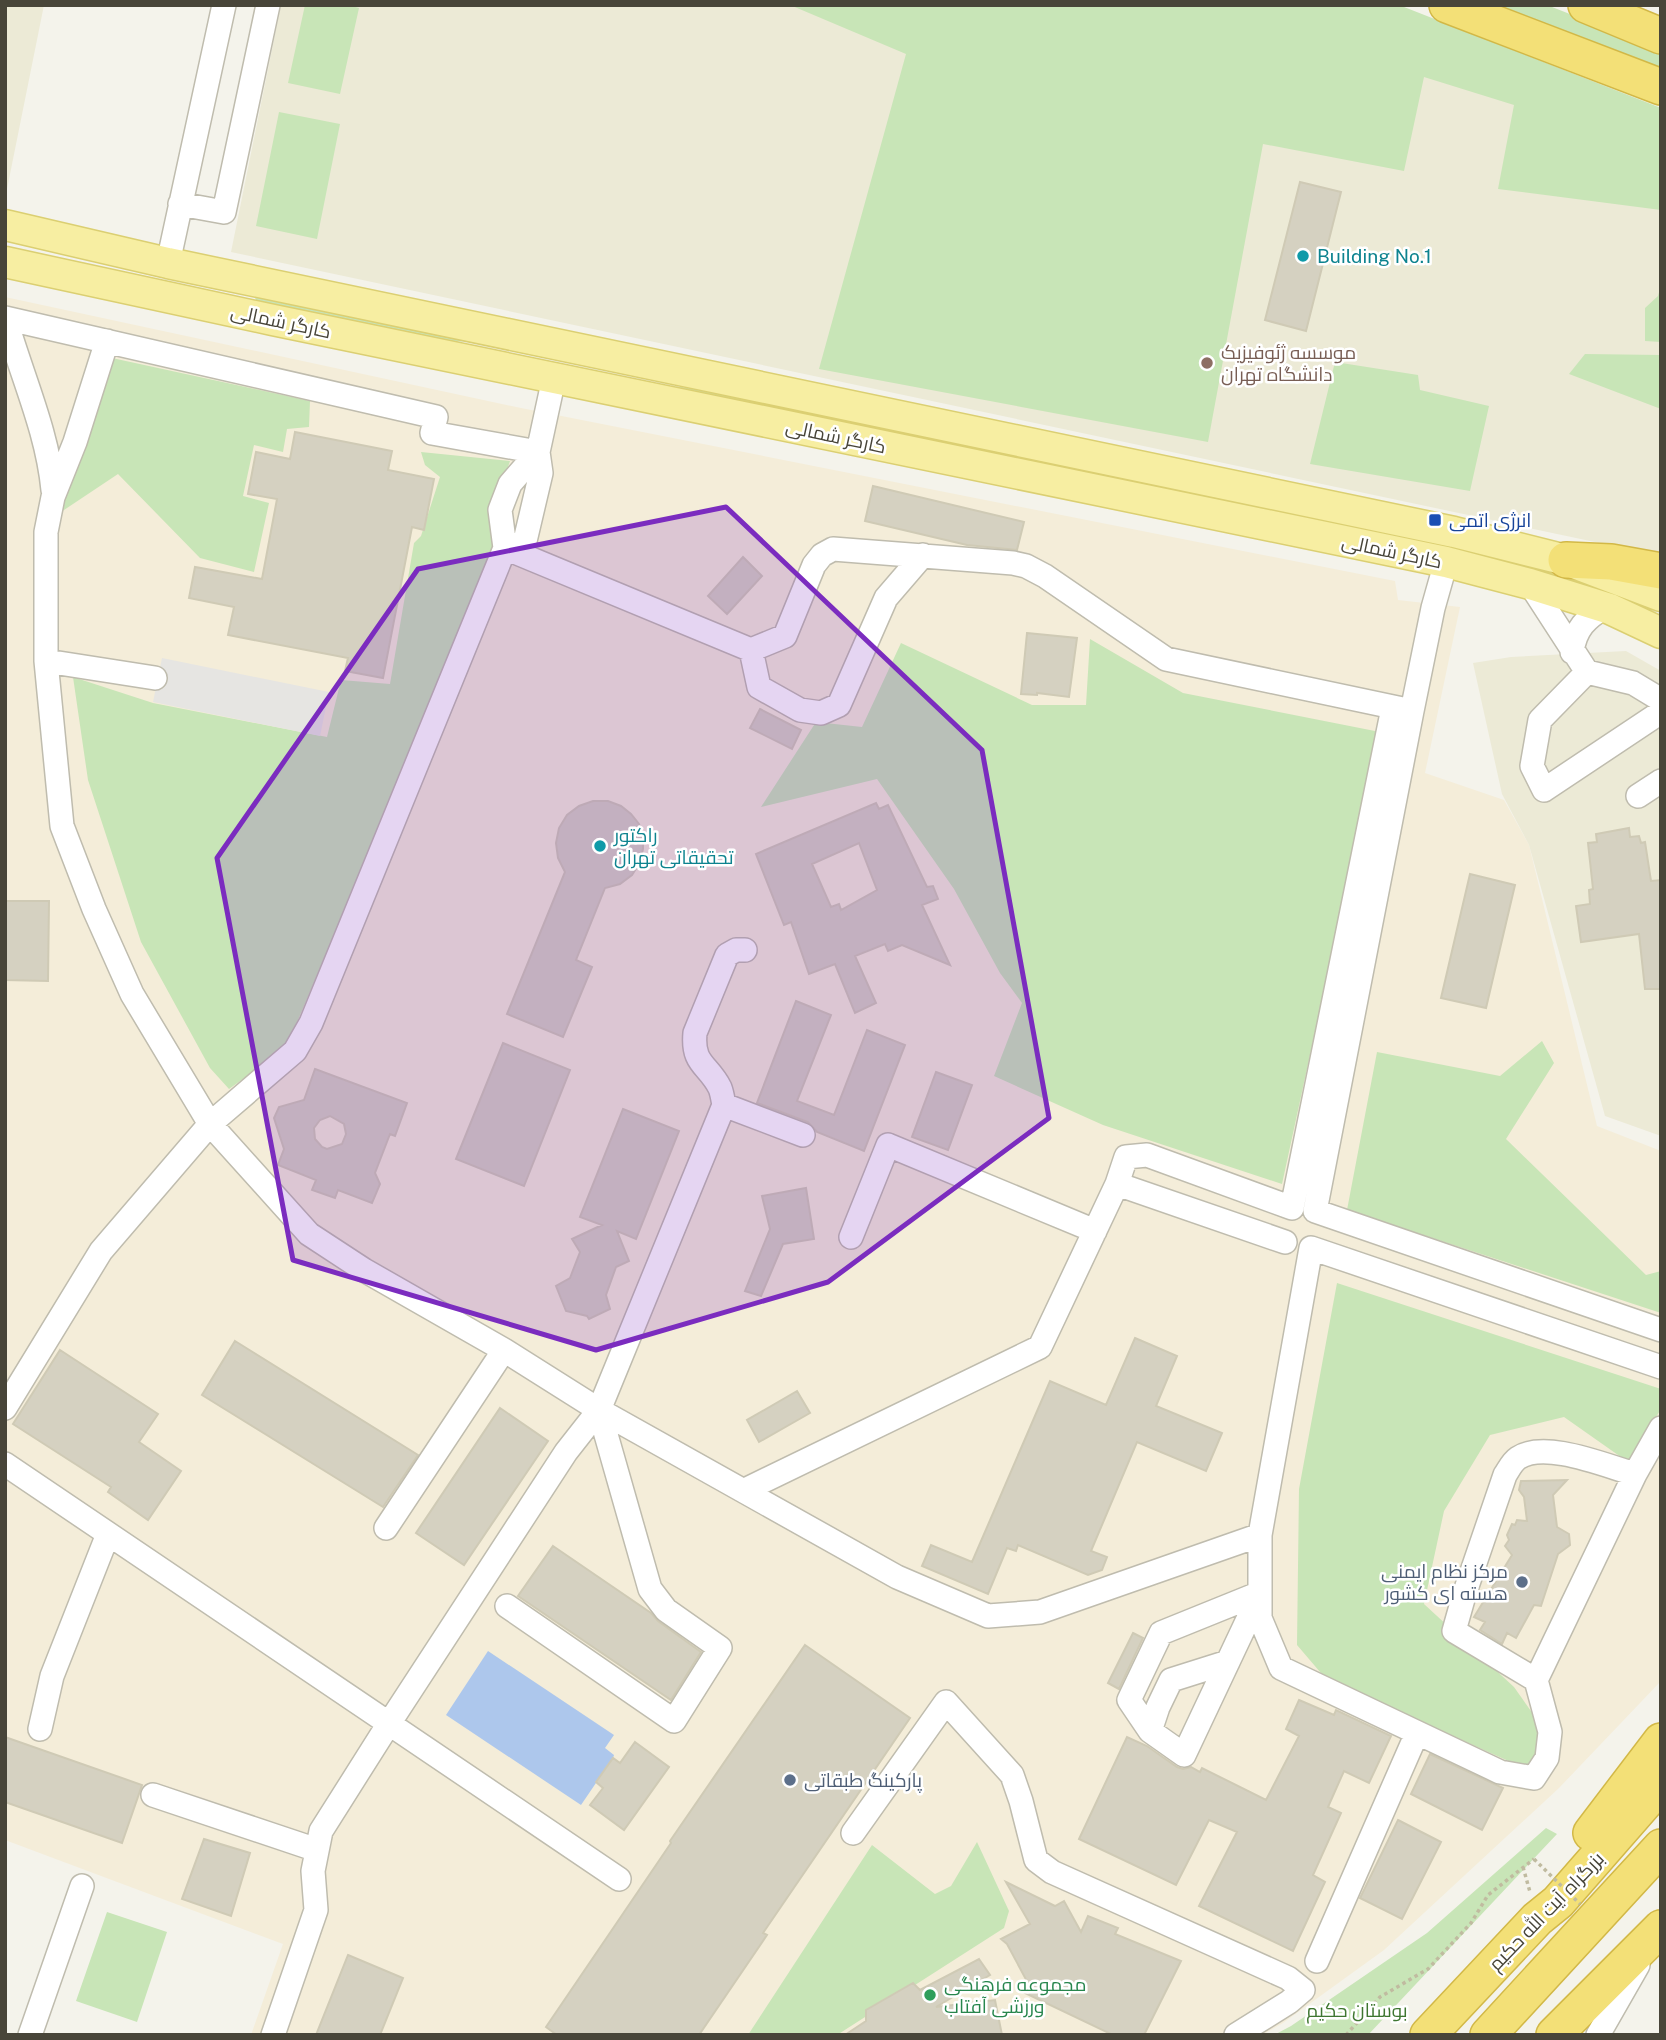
<svg xmlns="http://www.w3.org/2000/svg" width="1666" height="2040" font-family="'Public Sans',Cairo,sans-serif">
<style>
.commercial{fill:#f4edd9}
.education{fill:#ecead6}
.green{fill:#c8e5b7}
.parking{fill:#e6e5e2}
.water{fill:#adc7ec}
.building{fill:#d5d1c1;stroke:#cfcab5;stroke-width:2;fill-rule:evenodd}
.lines{fill:none;stroke-linecap:round;stroke-linejoin:round}
.minor-casing{stroke:#bfbcae;stroke-width:26}
.major-casing{stroke:#dbcf72;stroke-width:33}
.highway-casing{stroke:#d2b847;stroke-width:38}
.path{stroke:#c0bba0;stroke-width:3.5;stroke-dasharray:3.5 3.5;stroke-linecap:butt}
.minor{stroke:#fff;stroke-width:23}
.major{stroke:#f7eea2;stroke-width:30}
.highway{stroke:#f3e077;stroke-width:35}
.path-bridge{stroke:#c0bba0;stroke-width:3.5;stroke-dasharray:3.5 3.5;stroke-linecap:butt}
.marked{fill:#7b2cbf;fill-opacity:0.2;stroke:#7b2cbf;stroke-width:5;stroke-linejoin:round}
.culture-dot{fill:#0f9aa8;stroke:#fff;stroke-width:2.5}
.education-dot{fill:#8d6e63;stroke:#fff;stroke-width:2.5}
.transit-dot{fill:#1a4fb4;stroke:#fff;stroke-width:2.5}
.service-dot{fill:#5c6f8a;stroke:#fff;stroke-width:2.5}
.leisure-dot{fill:#2e9e5b;stroke:#fff;stroke-width:2.5}
.labels{text-anchor:middle;dominant-baseline:central;stroke-width:5;stroke-linejoin:round;paint-order:stroke}
.culture-label{font-size:19px;fill:#0d838f;stroke:#fff;text-anchor:start}
.street-label{font-size:19px;fill:#484539;stroke:#fff}
.education-label{font-size:19px;fill:#785e54;stroke:#fff;text-anchor:start}
.transit-label{font-size:19px;fill:#164399;stroke:#fff;text-anchor:start}
.service-label{font-size:19px;fill:#4e5e75;stroke:#fff;text-anchor:end}
.leisure-label{font-size:19px;fill:#27864d;stroke:#fff;text-anchor:start}
.park-label{font-size:19px;fill:#3e7630;stroke:#fff}
</style>
<rect width="100%" height="100%" fill="#f4f3eb"/>
<path class="commercial" d="M5,297l516,111 874,173 3,19 62,7 -35,166 79,27 25,45 68,281 64,25v530l-102,107 -175,162 -101,73 -21,12h-1011l32,-91 -278,-104z"/>
<path class="education" d="M5,5h39l-39,194z
M281,5h1075l305,120v431l-1430,-304z
M1626,651l35,20v465l-56,-20 -76,-271 -27,-51 -29,-131 38,-6z"/>
<path class="green" d="M305,5h43l11,3 -19,86 -52,-11z
M790,5h609l262,103v102l-163,-21 16,-84 -90,-28 -20,94 -141,-27 -55,298 -389,-73 87,-315z
M1487,5h60l114,45v26z
M279,112l61,12 -23,115 -61,-13z
M1661,285v57l-16,-1v-33l13,-12z
M261,293l212,48 -31,1 -183,-37 -4,-7z
M1585,354l76,1v54l-92,-35z
M112,358l198,43 -1,26 -22,2 -4,23 -29,-7 -11,51 26,7 -15,69 -54,-14 -82,-84 -60,40z
M1335,362l83,13 2,15 69,16 -19,85 -160,-27z
M651,385l41,3 422,88 -2,12z
M421,452l89,9 -20,59 10,27 -214,501 -57,41 -19,-21 -69,-126 -53,-162 -15,-103 80,26 174,34 14,-57 49,4 24,-141 7,-7 19,-59 -15,-12z
M1090,639l93,54 197,39 -98,452 -179,-59 -109,-49 28,-73 -22,-30 -46,-84 -77,-110 -116,28 55,-85 46,5 39,-84 131,62h54z
M1542,1041l12,22 -48,76 140,136 15,-4v42l-314,-103 30,-158 123,24z
M1337,1283l324,106v20l-33,53 -64,-45 -74,18 -46,76 -20,93 90,83 24,34v37l-14,10 -198,-89 -29,-34 2,-156z
M1546,1828l11,6 -189,201h-94l17,-9 136,-93z
M977,1842l32,69 -5,17 -167,107h-89l124,-190 63,49 16,-8z
M107,1912l60,20 -30,90 -61,-21z"/>
<path class="parking" d="M162,658l167,34 -9,44 -167,-34z"/>
<path class="water" d="M488,1651l126,84 -9,13 9,7 -1,3 -32,47 -135,-90z"/>
<path class="building" d="M1300,182l41,10 -35,139 -41,-11z
M295,432l97,19 -4,19 46,9 -10,51 -12,-3 -29,151 -38,-7 3,-13 -120,-23 6,-28 -45,-9 6,-31 67,12 15,-80 -29,-5 8,-42 34,7z
M873,486l151,36 -7,28 -50,-5 -102,-24z
M743,557l19,19 -35,38 -19,-18z
M1027,633l50,5 -8,59 -32,-4v2l-16,-1z
M760,709l41,21 -9,19 -42,-21z
M593,801h15l13,5 10,8 8,10 4,12v13l-3,13 -8,13 -12,9 -15,4 -29,72 16,7 -29,70 -56,-23 58,-142 -7,-14 -2,-15 3,-15 8,-13 12,-9z
M876,803l3,6 9,-4 39,82 6,-1 5,13 -16,6 28,60 -48,-20 -14,6 -3,-7 -30,12 21,47 -21,10 -20,-49 -26,10 -18,-52 -7,3 -28,-71zM859,843l18,47 -36,20 -2,-6 -8,3 -19,-43z
M1629,828l1,9 9,-1 2,7 4,-1 6,39 10,-1v109h-16l-6,-55 -58,8 -5,-36 14,-2 -1,-14 4,-1 -5,-46 9,-1 -1,-8z
M1470,874l45,11 -29,123 -45,-10z
M5,901h44l-1,80 -43,-1z
M796,1001l35,14 -34,86 37,14 33,-85 38,15 -41,106 -47,-19 -9,-10 -51,-19z
M503,1043l67,27 -46,116 -68,-27z
M315,1069l92,34 -12,33 -5,-2 -15,39 5,11 -8,19 -34,-13 -3,8 -23,-8 4,-10 -38,-15 6,-16 -10,-31 5,-11 25,-7zM330,1116l14,8 2,10 -4,10 -15,5 -5,-2 -7,-8 -1,-11 6,-8z
M936,1072l36,13 -24,65 -36,-13z
M623,1109l56,22 -43,108 -19,-8 12,30 -13,6 -10,28 4,14 -21,10 -2,-3 -21,-5 -10,-25 14,-8 10,-26 -8,-13 30,-14 -22,-8z
M806,1188l8,51 -31,5 -22,52 -16,-5 25,-62 -8,-33z
M1135,1338l42,18 -21,50 66,27 -16,38 -69,-29 -46,109 16,6 -5,13 -14,5 -70,-30 -2,6 -9,-3 -19,46 -66,-28 9,-21 41,17 78,-181 56,24z
M235,1341l183,114 -35,52 -181,-112z
M60,1350l98,64 -19,28 42,29 -33,49 -40,-28 3,-5 -98,-63z
M797,1391l13,22 -51,29 -12,-22z
M500,1408l48,33 -84,124 -48,-32z
M1567,1480l-14,15 4,32 12,7 1,11 -12,9 -17,52 -7,-1 -18,33 -9,-5 -5,11 -22,-14 5,-8 -11,-5 38,-62 -7,-9 4,-6 -2,-5 5,-11 3,1 2,-5 10,1 -3,-24 -5,-7 2,-9z
M553,1546l98,67 7,8 43,31 -30,48 -153,-104z
M1133,1633l10,5 -24,51 -11,-6z
M805,1645l105,73 -147,215 4,2 -68,100h-142l-11,-8 125,-184 -1,-2z
M1299,1700l35,15 2,-5 55,26 -22,47 -25,-12 -16,36 13,6 -28,62 12,7 -32,69 -94,-45 38,-74 -28,-12 -33,65 -97,-46 48,-102 20,9 30,21 6,2 8,-2 9,5 2,-4 64,32 33,-64 -13,-7z
M5,1737l137,48 -20,58 -117,-41z
M635,1742l34,25 -45,63 -34,-25 13,-17 -7,-6 17,-24 7,5z
M1430,1754l73,34 -21,42 -71,-36z
M1398,1820l43,22 -39,77 -42,-21z
M204,1839l46,14 -19,63 -49,-17z
M1006,1882l49,24 9,-5 17,31 7,-16 30,12 -3,6 66,27 -37,74h-31l-88,-42 4,-8 -22,-41 -6,-5 29,-15z
M348,1955l55,23 -23,57h-64z
M979,1959l11,16 -54,32 59,-7 7,35h-157l21,-14v-11l47,-27 7,7z"/>
<g class="lines">
<g class="minor-casing">
<path id="minor" d="M180,204l44,8 44,-207
M168,263l56,-258
M5,318l431,99 -4,16 106,19
M5,333l6,4c16,51 37,100 42,153
M107,341l-32,101 -22,55 -7,35v129l16,165 32,83 38,85 78,130 99,110 55,36 140,80 95,60 298,167 91,39 52,-4 220,-77
M538,452l-28,32 -10,26 5,38 20,-7 16,-68 -3,-21 16,-74
M1446,562l-13,46 -21,103 -97,500 346,119
M1530,584l57,88 46,11 28,17
M751,650l8,37 41,23 21,3 18,-8 47,-107 37,-43
M1572,652c3,-23 14,-34 33,-45
M46,661l109,17
M1587,672l-47,48 -8,46 12,24 117,-78
M1638,796l23,-15
M724,1105l79,30
M1117,1184l168,58
M851,1237l37,-92 207,86
M1661,1367l-350,-119 -51,287v83l21,50 219,104 34,6 13,-20 3,-26 -14,-52 99,-206 26,-46
M5,1408l96,-157 109,-127 85,-73 16,-28 194,-475 246,102 34,-14 29,-71 8,-10 11,-6 180,14 13,3 19,10 121,83 246,52
M5,1464l614,415
M745,1490l295,-143 77,-163 9,-27 21,-2 145,53 101,-500
M386,1528l118,-178
M507,1606l167,115 46,-73 -54,-38 -16,-21 -51,-179
M1228,1662l-57,18 -13,27 -8,24 34,24 75,-159
M1536,1680l-82,-49 11,-39 40,-117c4,-6 7,-13 13,-17 27,-18 88,8 117,16
M40,1729l12,-53 56,-142
M1150,1731l-21,-31 32,-67 99,-40
M153,1795l164,55
M853,1833l93,-131 66,73 9,26 15,59 16,12 236,106 15,12 -14,12 -53,33
M1317,1961l100,-228
M30,2035l52,-149
M273,2035l43,-125 -3,-39 8,-40 67,-106 178,-273 33,-42 125,-305c-1,-5 -2,-12 -4,-17 -12,-24 -28,-23 -25,-55l32,-78 9,-5h9
M1598,2035l40,-70"/>
</g>
<g class="major-casing">
<path id="major" d="M5,225l163,38 1286,269 112,28 95,36
M5,262l268,58 1173,242 84,22 80,25 51,24"/>
</g>
<g class="highway-casing">
<path id="highway" d="M1447,5l214,82
M1586,5l75,31
M1566,560l45,2 50,9
M1591,1833l70,-92
M1428,2035l109,-116 21,-17 103,-118
M1488,2035l173,-188
M1554,2035l107,-107"/>
</g>
<path class="path" d="M1523,1867l7,25
M1346,2035l34,-38 48,-28 43,-46 17,-28 46,-36"/>
<use href="#minor" class="minor"/>
<use href="#major" class="major"/>
<use href="#highway" class="highway"/>
<path class="path-bridge" d="M1534,1859l46,45"/>
</g>
<path class="marked" d="M726,507l256,243 67,368 -221,164 -232,68 -303,-90 -76,-402 201,-289z"/>
<g class="culture-dot">
<circle cx="1303" cy="256" r="7"/>
<circle cx="600" cy="846" r="7"/>
</g>
<circle class="education-dot" cx="1207" cy="363" r="7"/>
<rect class="transit-dot" x="1428" y="513" width="14" height="14" rx="3.5"/>
<g class="service-dot">
<circle cx="1522" cy="1582" r="7"/>
<circle cx="790" cy="1780" r="7"/>
</g>
<circle class="leisure-dot" cx="930" cy="1995" r="7"/>
<g class="labels">
<g class="culture-label">
<text x="1317" y="256">Building No.1</text>
<text x="614" y="835">راکتور<tspan x="614" dy="22">تحقیقاتی تهران</tspan></text>
</g>
<g class="street-label">
<text transform="translate(281 321) rotate(12)">کارگر شمالی</text>
<text transform="translate(836 436) rotate(12)">کارگر شمالی</text>
<text transform="translate(1392 551) rotate(12)">کارگر شمالی</text>
<text transform="translate(1546 1911) rotate(-46)">بزرگراه آیت الله حکیم</text>
</g>
<g class="education-label">
<text x="1221" y="352">موسسه ژئوفیزیک<tspan x="1221" dy="22">دانشگاه تهران</tspan></text>
</g>
<g class="transit-label">
<text x="1449" y="520">انرژی اتمی</text>
</g>
<g class="service-label">
<text x="1508" y="1571">مرکز نظام ایمنی<tspan x="1508" dy="22">هسته ای کشور</tspan></text>
<text x="804" y="1780" text-anchor="start">پارکینگ طبقاتی</text>
</g>
<g class="leisure-label">
<text x="944" y="1984">مجموعه فرهنگی<tspan x="944" dy="22">ورزشی آفتاب</tspan></text>
</g>
<g class="park-label">
<text x="1357" y="2010">بوستان حکیم</text>
</g>
</g>
<rect width="1666" height="2040" fill="none" stroke="#484539" stroke-width="14"/>
</svg>
